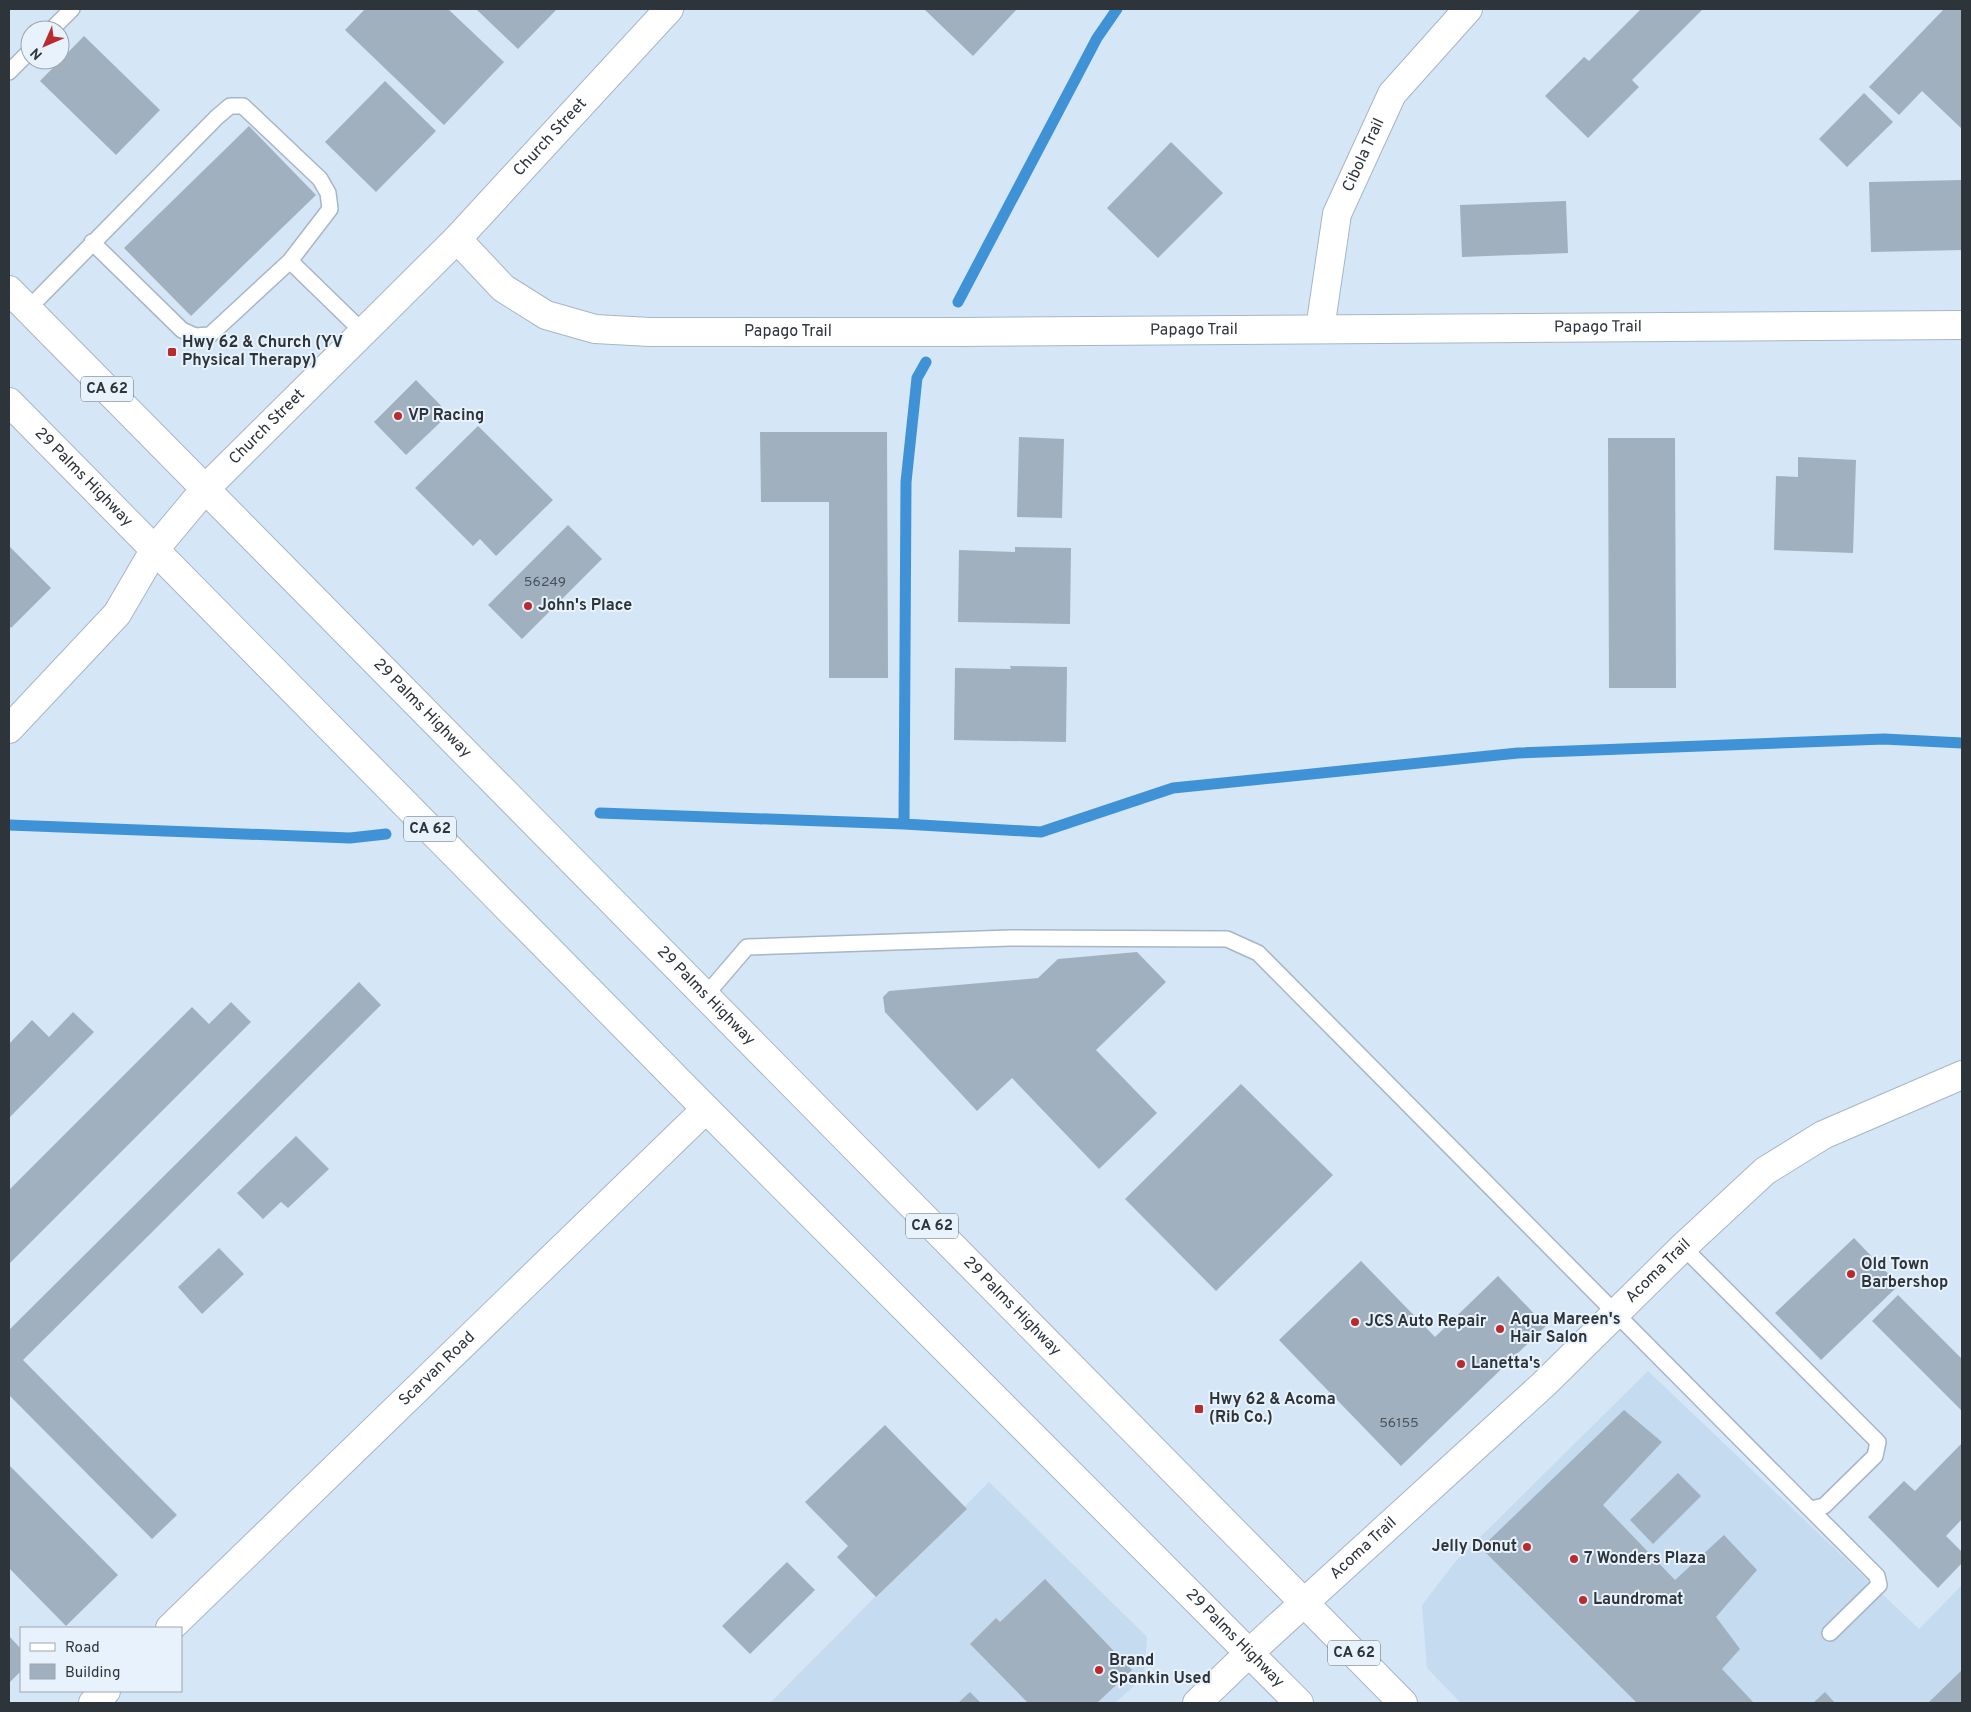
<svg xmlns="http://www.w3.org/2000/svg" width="1971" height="1712" font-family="Overpass,sans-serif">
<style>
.built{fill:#c4dbf0}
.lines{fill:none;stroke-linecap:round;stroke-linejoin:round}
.stream{stroke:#3f92d6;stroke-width:11}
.building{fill:#a0b0bf}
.service-casing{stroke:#a6b6c5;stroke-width:18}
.minor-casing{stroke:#a6b6c5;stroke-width:30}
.tertiary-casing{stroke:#a6b6c5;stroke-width:30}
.primary-casing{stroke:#a6b6c5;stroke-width:30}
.service{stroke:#fff;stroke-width:15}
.minor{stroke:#fff;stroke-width:28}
.tertiary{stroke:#fff;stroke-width:28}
.primary{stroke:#fff;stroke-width:28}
.poi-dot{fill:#ba2b2d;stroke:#e8f2fc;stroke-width:2}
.labels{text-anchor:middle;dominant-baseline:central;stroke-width:4;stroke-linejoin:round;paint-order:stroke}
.number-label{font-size:14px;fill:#4a535b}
.shield{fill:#e8f2fc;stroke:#656d74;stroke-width:1}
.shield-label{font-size:15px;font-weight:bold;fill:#2d343a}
.street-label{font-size:16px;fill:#2d343a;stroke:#e8f2fc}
.poi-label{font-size:16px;font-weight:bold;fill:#2d343a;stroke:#e8f2fc;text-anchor:start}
</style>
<rect width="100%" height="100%" fill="#d5e6f6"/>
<path class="built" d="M1648,1371l271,258 43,-44v118h-501l-34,-35 -5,-63 33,-43z
M989,1482l158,155 -3,40 -29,26h-345z"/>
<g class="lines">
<path class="stream" d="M958,302l139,-264 20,-29
M600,813l304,11 137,8 132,-44 345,-35 366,-14 78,4
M904,824l2,-342 11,-104 9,-16
M9,825l341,13 36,-4"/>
</g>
<path class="building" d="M365,9h83l56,53 -60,63 -99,-95z
M476,9h81l-39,40z
M924,9h93l-44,47z
M1641,9h62l-71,71 7,7 -51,51 -43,-42 39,-39 5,4z
M1944,9h18v120l-40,-38 -23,24 -30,-28z
M84,36l76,74 -44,45 -76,-74z
M385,81l51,50 -60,61 -51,-50z
M1864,93l29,29 -46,45 -28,-28z
M249,126l67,69 -125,121 -67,-68z
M1171,142l52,51 -65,65 -51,-50z
M1962,180v70l-91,2 -2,-70z
M1566,201l2,52 -106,4 -2,-52z
M416,380l33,34 -43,41 -32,-33z
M478,426l75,74 -57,56 -16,-17 -7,7 -58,-58z
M760,432h127l1,246h-59v-176h-68z
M1019,437l45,2 -2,79 -45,-1z
M1608,438h67l1,250h-67z
M1798,457l58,3 -3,93 -79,-3 2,-74 22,1z
M568,525l34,34 -80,80 -34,-34z
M9,546l42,42 -40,40 -2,-3z
M1015,547l56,1 -1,76 -112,-2 1,-72 56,2z
M1010,666l57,1 -1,75 -112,-2 1,-72 56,1z
M1137,952l29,30 -70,68 61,63 -58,56 -87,-91 -35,33 -92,-99 -2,-15 6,-6 149,-13 20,-19z
M359,982l22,23 -358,355 154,155 -25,24 -143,-144v-65z
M231,1002l20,20 -242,242v-74l183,-183 17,17z
M73,1012l21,20 -85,86v-74l23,-24 17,17z
M1241,1084l92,91 -117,116 -91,-92z
M296,1136l33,33 -41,39 -7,-6 -18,17 -26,-26z
M1854,1238l45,47 -78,75 -46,-47z
M219,1248l25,26 -42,40 -24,-27z
M1361,1261l74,76 63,-61 48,50 -145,140 -122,-126z
M1898,1295l64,64v52l-90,-90z
M1624,1410l38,32 -59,63 72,75 49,-45 33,35 -41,47 24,32 -18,20 32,34h-117l-156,-155z
M885,1425l82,84 -91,88 -39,-40 11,-11 -43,-44z
M1962,1443v76l-16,17 16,16v11l-24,25 -70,-71 36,-36 11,10z
M9,1465l109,110 -52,51 -57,-58z
M1678,1473l23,23 -48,48 -23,-24z
M787,1562l28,28 -65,64 -28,-28z
M1045,1579l87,91 -35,33h-69l-58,-59 26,-26 4,4z
M9,1636l12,13v22l-12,12z
M1962,1670v33h-34z
M970,1692l11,11h-23z
M1825,1692l10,11h-22z"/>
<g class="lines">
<g class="service-casing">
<path id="service" d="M51,30l21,-21
M9,72l21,-21
M290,261l73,71
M28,309l189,-192 13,-11h13l77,73 8,14 2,16 -40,52 -80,74 -15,1 -13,-6 -90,-88
M705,996l42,-49 263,-9 217,1 31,14 552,556 14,-3 51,-50 3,-14 -195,-195
M1810,1509l67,67 2,9 -49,48"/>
</g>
<g class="minor-casing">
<g id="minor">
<path id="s1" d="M457,239l46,49 43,27 49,14 55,3h308l1004,-7"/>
<path id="s2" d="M1320,329l17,-115 55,-120 76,-85"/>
<path id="s3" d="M9,729l108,-115 38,-65 51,-61 251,-249 212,-230"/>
<path id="s4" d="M170,1628l536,-519"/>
<path d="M93,1703l13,-12"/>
<path d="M1197,1703l52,-50"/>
</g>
</g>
<g class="tertiary-casing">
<g id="tertiary">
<path id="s5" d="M1249,1653l295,-269 139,-137 82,-76 58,-36 139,-60"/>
</g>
</g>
<g class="primary-casing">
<g id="primary">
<path id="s6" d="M9,290l1394,1413"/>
<path id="s7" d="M9,402l697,707 593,594"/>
</g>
</g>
<use href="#service" class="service"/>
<use href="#minor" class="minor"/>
<use href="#tertiary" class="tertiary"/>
<use href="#primary" class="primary"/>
</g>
<g class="poi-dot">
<rect x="167" y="347" width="10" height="10" rx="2.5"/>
<circle cx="398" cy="416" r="5"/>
<circle cx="528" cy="606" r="5"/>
<circle cx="1851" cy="1274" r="5"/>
<circle cx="1355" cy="1322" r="5"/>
<circle cx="1500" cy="1329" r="5"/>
<circle cx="1461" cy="1364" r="5"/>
<rect x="1194" y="1404" width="10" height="10" rx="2.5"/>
<circle cx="1527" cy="1547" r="5"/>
<circle cx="1574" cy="1559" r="5"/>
<circle cx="1583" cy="1600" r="5"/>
<circle cx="1099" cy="1670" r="5"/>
</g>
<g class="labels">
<g class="number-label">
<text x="545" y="582">56249</text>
<text x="1399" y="1423">56155</text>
</g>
<g class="shield">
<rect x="81" y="376.5" width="52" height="25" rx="4"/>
<rect x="404" y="816.5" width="52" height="25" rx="4"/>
<rect x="906" y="1213.5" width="52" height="25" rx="4"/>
<rect x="1328" y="1640.5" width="52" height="25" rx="4"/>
</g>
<g class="shield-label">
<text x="107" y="389">CA 62</text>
<text x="430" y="829">CA 62</text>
<text x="932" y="1226">CA 62</text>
<text x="1354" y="1653">CA 62</text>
</g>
<g class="street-label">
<text stroke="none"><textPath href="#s3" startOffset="804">Church Street</textPath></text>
<text stroke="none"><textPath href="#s2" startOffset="181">Cibola Trail</textPath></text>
<text stroke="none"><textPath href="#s1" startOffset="1172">Papago Trail</textPath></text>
<text stroke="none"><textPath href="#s1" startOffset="768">Papago Trail</textPath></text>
<text stroke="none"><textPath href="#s1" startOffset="362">Papago Trail</textPath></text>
<text stroke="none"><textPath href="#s3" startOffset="399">Church Street</textPath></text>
<text stroke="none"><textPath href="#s7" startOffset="106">29 Palms Highway</textPath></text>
<text stroke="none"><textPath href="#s6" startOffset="588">29 Palms Highway</textPath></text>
<text stroke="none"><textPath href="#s6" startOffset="992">29 Palms Highway</textPath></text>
<text stroke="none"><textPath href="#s5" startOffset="560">Acoma Trail</textPath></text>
<text stroke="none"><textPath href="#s6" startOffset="1428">29 Palms Highway</textPath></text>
<text stroke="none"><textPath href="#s4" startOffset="372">Scarvan Road</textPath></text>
<text stroke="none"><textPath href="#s5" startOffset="155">Acoma Trail</textPath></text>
<text stroke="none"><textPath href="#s7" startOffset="1741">29 Palms Highway</textPath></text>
</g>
<g class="poi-label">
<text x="182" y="343">Hwy 62 &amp; Church (YV<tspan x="182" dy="18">Physical Therapy)</tspan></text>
<text x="408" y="416">VP Racing</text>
<text x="538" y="606">John's Place</text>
<text x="1861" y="1265">Old Town<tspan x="1861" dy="18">Barbershop</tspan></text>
<text x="1510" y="1320">Aqua Mareen's<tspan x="1510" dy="18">Hair Salon</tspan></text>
<text x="1365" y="1322">JCS Auto Repair</text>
<text x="1471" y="1364">Lanetta's</text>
<text x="1209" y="1400">Hwy 62 &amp; Acoma<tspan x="1209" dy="18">(Rib Co.)</tspan></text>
<text x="1517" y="1547" text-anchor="end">Jelly Donut</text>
<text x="1584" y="1559">7 Wonders Plaza</text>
<text x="1593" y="1600">Laundromat</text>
<text x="1109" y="1661">Brand<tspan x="1109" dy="18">Spankin Used</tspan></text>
</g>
</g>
<rect width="1971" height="1712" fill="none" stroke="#2d343a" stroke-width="20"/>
<rect x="20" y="1627" width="162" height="65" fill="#e8f2fc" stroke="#9da6ae"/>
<rect x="30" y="1643" width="25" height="8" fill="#ffffff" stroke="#9da6ae"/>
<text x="65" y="1652" font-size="15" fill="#2d343a">Road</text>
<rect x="30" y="1664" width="25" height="15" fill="#a0b0bf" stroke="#9da6ae"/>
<text x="65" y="1677" font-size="15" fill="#2d343a">Building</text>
<g transform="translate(45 45) rotate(225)"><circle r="24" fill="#e8f2fc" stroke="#9da6ae"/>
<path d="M0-4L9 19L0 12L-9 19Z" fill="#ba2b2d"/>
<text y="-8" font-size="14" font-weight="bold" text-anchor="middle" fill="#2d343a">N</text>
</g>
</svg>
